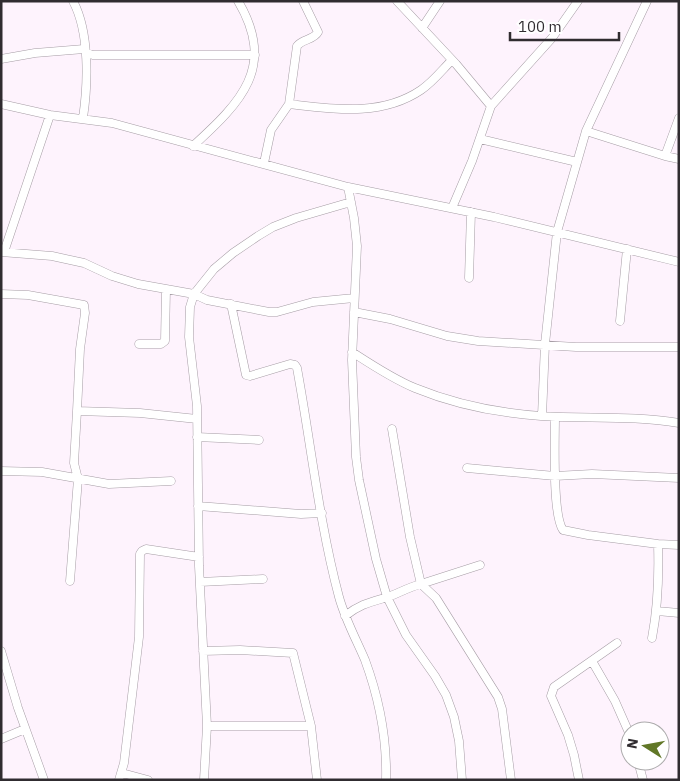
<svg xmlns="http://www.w3.org/2000/svg" width="680" height="781" font-family="'IBM Plex Sans',sans-serif">
<style>
.lines{fill:none;stroke-linecap:round;stroke-linejoin:round}
.minor-casing{stroke:#a69da5;stroke-width:9}
.minor{stroke:#fff;stroke-width:8}
</style>
<rect width="100%" height="100%" fill="#fef3fd"/>
<g class="lines">
<g class="minor-casing">
<path id="minor" d="M73,1c17,32 15,83 10,117
M397,1l59,63 35,42
M422,28l18,-27
M1,59l34,-6 49,-4 3,4 6,2h162
M1,104l49,11 62,8 236,64 146,30 185,45
M289,104c45,5 92,13 132,-14 12,-8 21,-20 31,-30
M586,131l79,25 14,3
M480,139l97,23
M193,146c48,-44 84,-79 45,-145
M665,156l14,-38
M264,163l7,-33 18,-26 8,-58c5,-7 17,-6 21,-14l-15,-31
M348,187l6,31 3,28 -5,114 4,97 3,23 17,79 11,38 19,38 29,41 11,19 8,22 5,24 3,39
M452,208l20,-47 19,-55 61,-68 26,-37
M1,252l51,4 32,7 28,13 26,8 56,10 13,6 62,12h8l36,-10 41,-4
M4,252l46,-137
M469,278l2,-66
M1,294l27,1 56,10 1,8 -5,36 -3,62
M231,304l15,71 4,1 40,-12 5,1 2,3c14,76 22,154 42,229 6,22 17,42 26,63 14,38 22,80 21,120
M354,312l36,7 57,17 31,5 98,6h103
M620,321l7,-72
M139,344h22l4,-3 1,-52
M352,352c20,13 41,27 63,36 39,16 84,25 126,28 46,3 92,-1 138,7
M542,416l3,-72 12,-112 29,-101 61,-130
M555,417c0,21 -3,98 8,113l25,5 70,9 21,1
M392,429l18,108 11,47 59,-19
M197,437l62,3
M467,468l88,8 37,-2 87,4
M1,471l41,1 67,12 62,-3
M198,506l103,8 21,-1
M70,581l8,-102 -4,-16 3,-52 63,2 57,6
M200,582l63,-3
M657,611l22,2
M345,616c15,-12 26,-14 43,-19 11,-4 21,-10 33,-13l15,14 62,99 4,12 9,71
M652,638c6,-31 7,-62 6,-94
M1,651l17,57 26,72
M203,651l37,-1 53,3 18,73
M592,661l23,40 15,34
M207,726h104l6,54
M1,739l24,-10
M638,761l5,19
M122,773l26,7
M119,780l5,-17 15,-126 1,-83 2,-3 4,-2 53,8
M204,780l3,-54 -8,-160 -2,-160 -8,-69 1,-30 4,-13 20,-25 19,-16 25,-17 15,-9 23,-9 55,-16
M579,780l-5,-25 -6,-20 -17,-39 3,-9 63,-44"/>
</g>
<use href="#minor" class="minor"/>
</g>
<rect width="680" height="781" fill="none" stroke="#302c30" stroke-width="5"/>
<g transform="translate(645 746) rotate(281)"><circle r="24" fill="#ffffff" stroke="#acabac"/>
<path d="M0-4L9 19L0 12L-9 19Z" fill="#617727"/>
<text y="-8" font-size="14" font-weight="bold" text-anchor="middle" fill="#302c30">N</text>
</g>
<path d="M510 32v8h109v-8" fill="none" stroke="#302c30" stroke-width="2.5"/>
<text x="518" y="32" font-size="15" fill="#302c30" stroke="#ffffff" stroke-width="4" paint-order="stroke">100 m</text>
</svg>
